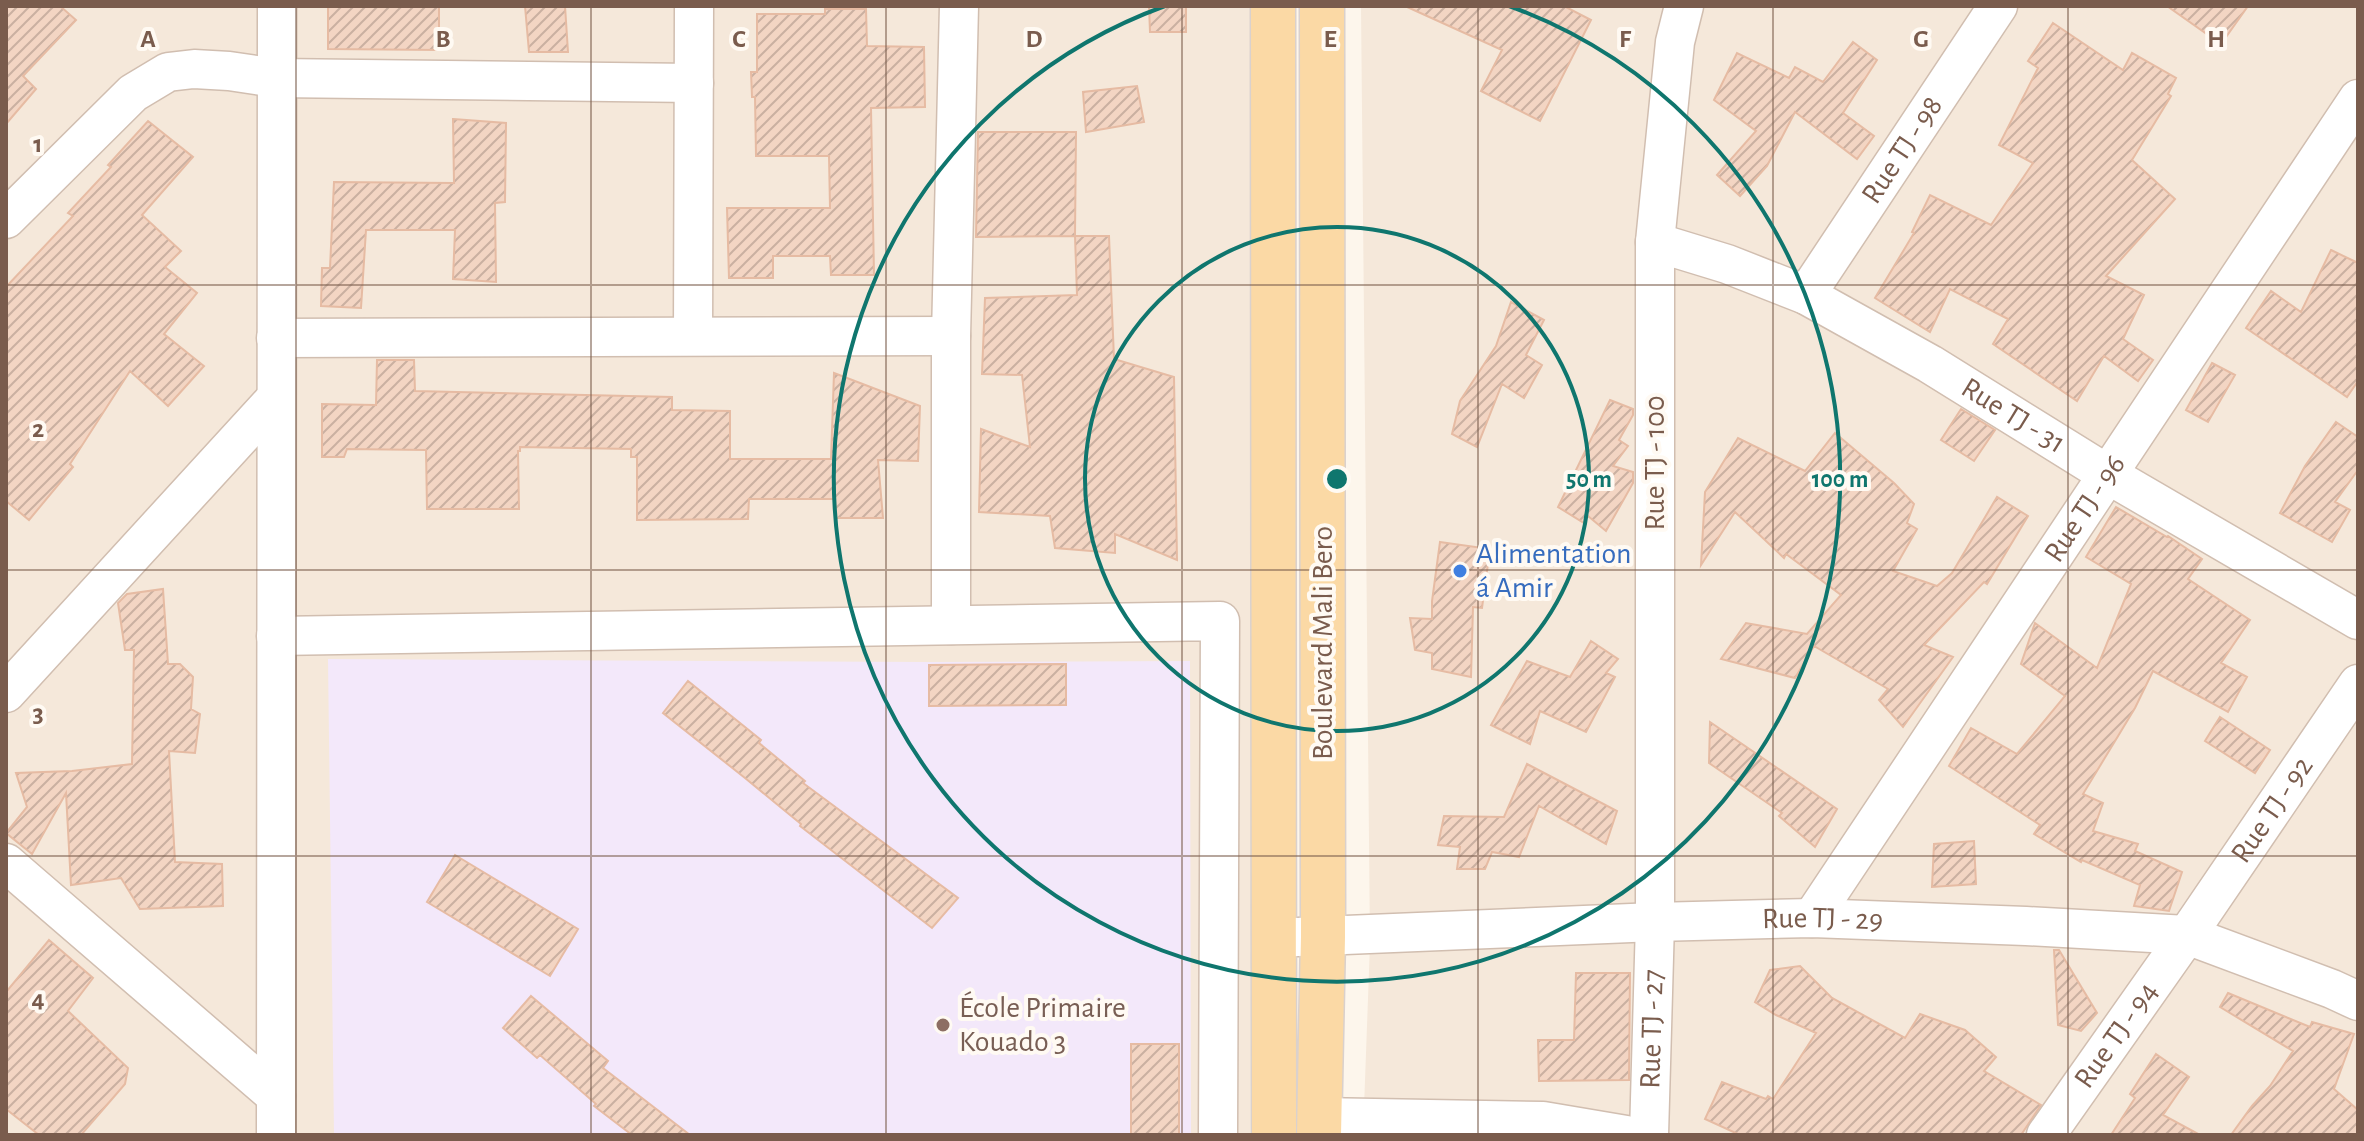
<svg xmlns="http://www.w3.org/2000/svg" width="2364" height="1141" font-family="'Alegreya Sans',sans-serif">
<style>
.residential{fill:#f5e8da}
.education{fill:#f3e8fa}
.building{fill:url(#building-hatch);stroke:#e6bba3;stroke-width:2}
.lines{fill:none;stroke-linecap:round;stroke-linejoin:round}
.street-casing{stroke:#d1beb0;stroke-width:41}
.primary-casing{stroke:#dad1cd;stroke-width:47}
.street{stroke:#fff;stroke-width:38}
.primary{stroke:#fbd9a5;stroke-width:44}
.grid{fill:none;stroke:#7a5c4d;stroke-width:2;stroke-opacity:0.55}
.ring{fill:none;stroke:#0f766e;stroke-width:4}
.shop-dot{fill:#3f7fe0;stroke:#fffaf3;stroke-width:3}
.education-dot{fill:#8d6e63;stroke:#fffaf3;stroke-width:3}
.labels{text-anchor:middle;dominant-baseline:central;stroke-width:8;stroke-linejoin:round;paint-order:stroke}
.street-label{font-size:30px;fill:#7a5c4d;stroke:#fffaf3}
.shop-label{font-size:30px;fill:#366cbe;stroke:#fffaf3;text-anchor:start}
.education-label{font-size:30px;fill:#785e54;stroke:#fffaf3;text-anchor:start}
.grid-label{font-size:26px;text-anchor:middle;font-weight:bold;fill:#7a5c4d;stroke:#fffaf3;stroke-width:8;stroke-linejoin:round;paint-order:stroke}
.centre{fill:#0f766e;stroke:#fffaf3;stroke-width:4}
.ring-label{font-size:24px;text-anchor:middle;font-weight:bold;fill:#0f766e;stroke:#fffaf3;stroke-width:8;stroke-linejoin:round;paint-order:stroke}
</style>
<defs>
<pattern id="building-hatch" width="6" height="6" patternUnits="userSpaceOnUse" patternTransform="scale(2)"><rect width="6" height="6" fill="#f3d5c3"/><path d="M-1 1l2-2M0 6l6-6M5 7l2-2" fill="none" stroke="#cab0a1"/></pattern>
</defs>
<rect width="100%" height="100%" fill="#fdf6ec"/>
<path class="residential" d="M6,6h1249l-5,1129h-1244z
M1361,6h997v1129h-995l7,-191z"/>
<path class="education" d="M328,659l598,3 264,-1 1,474h-857z"/>
<path class="building" d="M6,6h54l16,14 -53,56 13,13 -30,35z
M328,6h111v44l-111,-1z
M525,6h40l3,46h-39z
M1149,6h37v26h-36z
M1405,6h159l27,14 -51,101 -59,-30 21,-41z
M2167,6h81l-27,38z
M825,9h41l1,37 57,1 1,60 -54,1 3,167h-43l-1,-19h-57v22h-44l-2,-70h103l-1,-52h-73l-1,-59h-3l-1,-25h6v-58h68z
M2053,23l70,47 9,-17 44,25 -8,16 3,2 -39,64 43,39 -69,77 38,19 -21,44 30,21 -15,21 -34,-25 -27,45 -84,-57 15,-25 -58,-30 -20,43 -55,-34 39,-65 -2,-1 18,-37 61,30 42,-62 -34,-18 39,-77 -10,-7z
M1853,42l24,18 -34,53 31,23 -17,23 -62,-47 -28,54 -27,30 -23,-21 39,-44 -42,-31 23,-47 52,25 6,-11 28,15z
M1137,86l7,36 -58,10 -3,-40z
M453,119l53,4 -1,79 -10,1 1,79 -43,-3 2,-49h-89l-5,78 -40,-2 1,-38h8l4,-86 120,1z
M148,121l45,36 -51,58 39,36 -16,16 32,26 -33,41 40,32 -36,40 -38,-35 -60,93 3,3 -44,53 -23,-19v-214l67,-71 -5,-3 43,-46 -3,-2z
M978,132h98l-1,104 -99,1z
M1075,236h34l5,123 60,18 3,183 -62,-26v19l-60,-5 -5,-32 -71,-4 2,-83 49,18 -8,-72 -40,-1 3,-76 92,-3z
M2331,250l27,13v118l-11,16 -101,-69 25,-37 30,21z
M1511,302l33,18 -18,35 16,10 -18,33 -22,-14 -25,63 -25,-13 8,-33 36,-55z
M377,360h37l1,31 257,6v13l58,1v48h101l3,-86 86,33 -2,55 -40,-1 5,58h-47l-1,-19h-86l-1,20 -111,1v-63h-6v-8l-111,-2v4h-2l1,58h-92l-1,-59 -79,-1 -3,8h-22v-53l54,1z
M2212,363l23,12 -27,47 -22,-12z
M1610,400l23,9v6l-14,25 9,6 -15,20 20,6v11l-27,48 -18,-15 -4,7 -26,-16z
M1961,409l34,21 -21,31 -33,-21z
M2336,422l22,15v33l-23,32 15,8 -18,32 -52,-29 25,-47z
M1835,433l59,50 20,21 -7,19 10,6 -24,42 44,15 15,-13 45,-76 31,19 -41,68 -3,-2 -60,63 29,12 -50,70 -24,-27 9,-11 -74,-43 -19,32 -74,-19 25,-36 61,11 34,-39 -55,-41 -2,4 -49,-46 -34,53 4,-73 33,-54 67,33z
M2116,507l51,30 1,-1 34,23 -14,20 62,41 -29,43 26,14 -19,35 -75,-41 -18,37 -52,86 20,9 -10,28 45,13 -3,7 47,21 -13,39 -35,-5 6,-21 -58,-25 -1,2 -47,-28 6,-9 -91,-59 22,-38 46,26 48,-58 -44,-32 14,-41 62,45 34,-84 -45,-27z
M1440,542l50,7 -8,59 -9,-1 -2,70 -39,-8v-16l-17,-3 -5,-32 22,1v-18z
M163,589l5,75h12l13,13 -2,32 9,5 -5,39 -26,-2 6,111 47,2 1,42 -83,3 -19,-31 -50,7 -5,-92 -34,61 -26,-21 21,-26 -11,-34 56,-2 60,-7 2,-114h-9l-7,-47 9,-9z
M1591,641l27,18 -12,14 9,4 -29,55 -46,-21 -10,33 -39,-19 36,-64 43,16z
M1066,664v41l-137,1v-41z
M688,681l73,59 -2,3 46,38 -2,2 155,115 -26,30 -132,-102 1,-2 -56,-46 -82,-65z
M2220,717l50,33 -15,23 -50,-32z
M1710,722l127,87 -22,38 -36,-31 3,-3 -73,-50z
M1527,764l90,47 -11,33 -67,-38 -20,51 -27,-5 -7,17h-28l3,-22 -22,-2 6,-29 60,1z
M1974,841l2,43 -44,3 2,-43z
M455,855l123,74 -28,47 -123,-74z
M49,940l44,38 -25,33 60,57 -3,16 -44,51h-42l-33,-26v-117z
M2054,950h5l38,63 -16,18 -23,-6z
M1800,966l32,32 73,40 15,-24 45,16 31,27 -12,14 57,34 -20,30h-281l-35,-16 17,-37 44,17 2,-3 5,3 43,-66 -40,-18 -21,-13 15,-32z
M1576,973h54l-1,107 -90,1 -1,-41h36z
M2228,993l82,34 2,-5 42,12 -20,55 24,21v25h-127l21,-29 18,-20 23,-35 -73,-44z
M531,996l77,65 -5,7 87,67h-58l-38,-29 2,-2 -56,-49 -3,3 -34,-30z
M1131,1044h48v91h-48z
M2156,1054l33,23 -26,38 37,20h-89l24,-37 -5,-4z"/>
<g class="lines">
<g class="street-casing">
<g id="street">
<path d="M6,219l127,-126 35,-21 26,-3 35,2 47,7 418,5"/>
<path id="s1" d="M1655,242l72,22 79,31 124,69 177,110 251,146"/>
<path id="s2" d="M1806,295l192,-289"/>
<path d="M693,336l1,-330"/>
<path d="M276,338l675,-2"/>
<path d="M951,625v-289l8,-330"/>
<path d="M276,636l944,-15 -2,514"/>
<path d="M6,693l270,-295"/>
<path d="M6,863l270,233"/>
<path id="s3" d="M1812,918l546,-819"/>
<path id="s4" d="M1273,938l382,-16 157,-4 214,8 161,9 145,54 26,12"/>
<path d="M1319,1117l224,4 83,14"/>
<path d="M276,1135l1,-1129"/>
<path id="s5" d="M1649,1135l6,-213v-680l20,-200 9,-36"/>
<path id="s6" d="M2046,1135l141,-200 171,-251"/>
</g>
</g>
<g class="primary-casing">
<path id="primary" d="M1273,6l1,1129
M1319,1135l4,-198 -1,-931"/>
</g>
<use href="#street" class="street"/>
<use href="#primary" class="primary"/>
</g>
<path class="grid" d="M296,6v1129M591,6v1129M886,6v1129M1182,6v1129M1478,6v1129M1773,6v1129M2068,6v1129M6,285h2352M6,570h2352M6,856h2352"/>
<g class="ring">
<circle cx="1337" cy="479" r="252"/>
<path d="M1509 6A503 503 0 1 1 1165 6"/>
</g>
<circle class="shop-dot" cx="1460" cy="571" r="8"/>
<circle class="education-dot" cx="943" cy="1025" r="8"/>
<g class="labels">
<g class="street-label">
<text stroke="none"><textPath href="#s2" startOffset="174">Rue TJ - 98</textPath></text>
<text stroke="none"><textPath href="#s1" startOffset="400">Rue TJ - 31</textPath></text>
<text transform="translate(1655 463) rotate(-90)">Rue TJ - 100</text>
<text stroke="none"><textPath href="#s3" startOffset="492">Rue TJ - 96</textPath></text>
<text transform="translate(1323 643) rotate(-90)">Boulevard Mali Bero</text>
<text stroke="none"><textPath href="#s6" startOffset="396">Rue TJ - 92</textPath></text>
<text stroke="none"><textPath href="#s4" startOffset="550">Rue TJ - 29</textPath></text>
<text stroke="none"><textPath href="#s5" startOffset="106">Rue TJ - 27</textPath></text>
<text stroke="none"><textPath href="#s6" startOffset="122">Rue TJ - 94</textPath></text>
</g>
<g class="shop-label">
<text x="1476" y="554">Alimentation<tspan x="1476" dy="34">á Amir</tspan></text>
</g>
<g class="education-label">
<text x="959" y="1008">École Primaire<tspan x="959" dy="34">Kouado 3</tspan></text>
</g>
</g>
<g class="grid-label">
<text x="148" y="47">A</text>
<text x="443" y="47">B</text>
<text x="739" y="47">C</text>
<text x="1034" y="47">D</text>
<text x="1330" y="47">E</text>
<text x="1625" y="47">F</text>
<text x="1921" y="47">G</text>
<text x="2216" y="47">H</text>
<text x="38" y="152">1</text>
<text x="38" y="437">2</text>
<text x="38" y="722">3</text>
<text x="38" y="1007">4</text>
</g>
<circle cx="1337" cy="479" r="12" class="centre"/>
<g class="ring-label">
<text x="1589" y="487">50 m</text>
<text x="1840" y="487">100 m</text>
</g>
<rect width="2364" height="1141" fill="none" stroke="#7a5c4d" stroke-width="16"/>
</svg>
